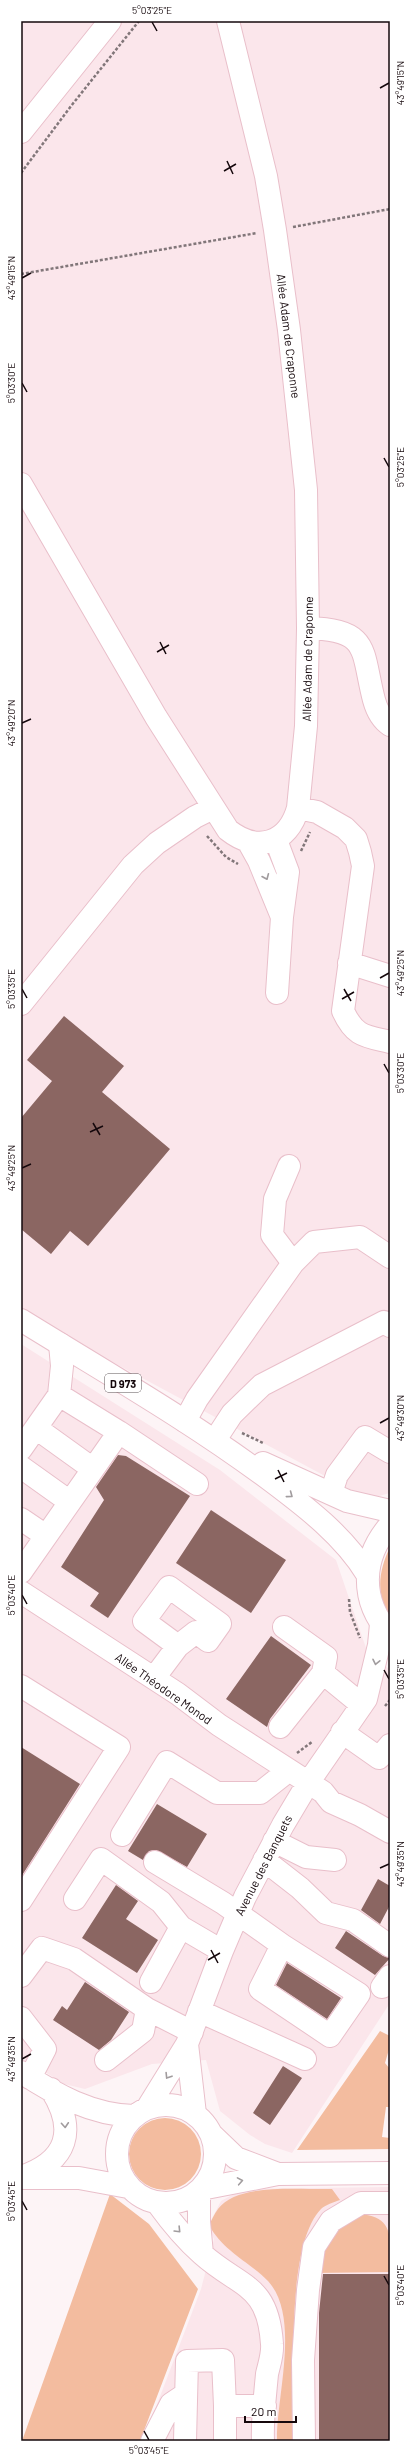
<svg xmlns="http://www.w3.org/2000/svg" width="411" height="2462" font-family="Barlow,sans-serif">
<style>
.built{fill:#fbe6eb}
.green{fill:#f3bc9f}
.building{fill:#8b6662}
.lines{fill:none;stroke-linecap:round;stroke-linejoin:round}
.minor-casing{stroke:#e9bfca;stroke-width:24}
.major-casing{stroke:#e9bfca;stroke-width:24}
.path{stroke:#817679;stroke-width:2.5;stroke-dasharray:3 2;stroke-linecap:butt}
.minor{stroke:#fff;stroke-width:22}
.major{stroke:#fff;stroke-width:22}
.oneway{stroke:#a19c9e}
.ticks{fill:none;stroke:#15080c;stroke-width:1.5}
.labels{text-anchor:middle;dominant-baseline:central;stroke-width:4;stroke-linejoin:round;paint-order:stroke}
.shield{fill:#fff;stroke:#5b5255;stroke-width:1}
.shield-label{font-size:11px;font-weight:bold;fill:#15080c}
.street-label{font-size:12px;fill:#15080c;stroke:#fff}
.neatline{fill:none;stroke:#15080c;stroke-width:1.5}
.ticks-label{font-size:10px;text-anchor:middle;fill:#15080c}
</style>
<rect width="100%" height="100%" fill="#fdf4f6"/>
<path class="built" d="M21,21h369v1472l-22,6 -334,-179 -13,-11z
M21,1344l199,126 116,90 30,88 24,22v333l-98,150 -27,-9 -15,-9 -30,-24 -14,-51 -54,4 -67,25 -21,-5 -43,-27z
M390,2187v254h-247l58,-152 13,-50 -6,-13 13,-25 22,-12z"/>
<path class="green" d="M390,1547v68c-15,-21 -11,-45 0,-68z
M380,2031l10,5v10l-5,17 5,6v38h-4l-4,30 8,1v11l-93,1z
M129 2154a36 36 0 1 1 72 0a36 36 0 1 1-72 0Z
M332,2189l8,11c-6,2 -15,5 -19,9 -37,38 -26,179 -26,232h-18c-1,-44 24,-124 -9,-160 -20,-20 -45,-30 -59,-56 3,-5 5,-11 9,-16 20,-27 84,-19 114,-20z
M110,2194l39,30 49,65 -58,152h-118z
M359,2214c38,2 31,29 31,58l-75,1 18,-43z"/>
<path class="building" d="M64,1016l60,50 -22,26 68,57 -82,97 -18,-15 -19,23 -30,-25v-111l31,-37 -25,-21z
M118,1455l8,1 64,40 -82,122 -18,-12 9,-13 -38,-26 43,-67 -8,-13z
M211,1510l75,50 -35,53 -75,-50z
M271,1636l40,29 -41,54 -3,8 -41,-28z
M21,1747l59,37 -59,93z
M157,1804l50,30 -20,33 -31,-17 -7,1 -6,9 -15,-9z
M378,1879l12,7v19l-10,19 -19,-14z
M116,1885l22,16 -12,18 32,21 -21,33 -55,-35z
M346,1931l37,25 7,2 -15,17 -40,-27z
M287,1963l54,35 -14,21 -51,-34z
M85,1982l44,30 -18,28 -12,10 -46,-30 9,-14 5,4z
M283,2066l19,12 -32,47 -17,-12z
M323,2274h67v167h-71v-128z"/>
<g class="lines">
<g class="minor-casing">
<path id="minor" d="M21,132l89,-111
M21,484l135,233 72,113c29,23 60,14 70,-22l8,-82 2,-98 -2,-138 -17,-160 -14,-100 -9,-54 -38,-155
M308,628c63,2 53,22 66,72 3,11 7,19 16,25
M298,808l19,4 28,16 11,11 4,13 3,14 -20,145c12,26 22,25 47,31
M276,840l12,32 -6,45 -5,76
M249,843l10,18 23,56
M349,963l41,13
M21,1004l112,-139 24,-22 38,-26 18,-9
M293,1263l21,-21 46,-5 30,20
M59,1395l3,-29 -2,-22
M185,1421l12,-22 96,-136 -21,-28 3,-36 14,-33
M36,1428l57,41
M215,1440l17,-26 30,-29 122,-63 6,4
M21,1449l38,-54 60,37
M21,1467l49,35
M331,1493l6,-18 28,-38 25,15
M21,1519l25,17
M21,1572l98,-140 78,52
M21,1592l157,102 41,31 104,67 8,10 29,13 30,17
M284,1627l42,30 -3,16 39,32
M154,1678l24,-32 18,-14 12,9 12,-17 -51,-37 -25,34 34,25
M21,1686l98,61 -98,153
M280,1727l43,-54
M342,1732l37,26 11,-13
M122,1835l45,-73 50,31h43l28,-22
M274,1841l32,16 29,3
M264,1860l36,28 26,25 27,7 37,26
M155,1862l68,41 59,42 -22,44 70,47 29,-42 -77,-49
M75,1899l26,-40 60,43 20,25
M21,1976l21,-28 32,11 73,50 45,23
M151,1982l30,-55 41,24
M382,1987l8,-11
M199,2011l106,48
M21,2018l24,31 -15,29
M187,2044l8,70
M106,2060l37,-29 4,-22
M21,2072c35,23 71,43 113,44
M117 2154a49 49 0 1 1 98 0a49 49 0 1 1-98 0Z
M148,2107l39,-63 35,-93 23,-54 38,-72 25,-42 58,-84 13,-54 2,-21
M212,2135l24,23 42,16
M21,2177c47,-16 56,-47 30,-88
M24,2178h55l49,9
M201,2189l77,-15 112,-1
M199,2192v30l3,32
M158,2204c13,18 27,35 44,50 38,34 66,29 70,90 1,10 -3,21 -5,30 -2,22 -5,45 -4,67
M152,2441l19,-37 15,-10
M185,2441l2,-80 36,-1 2,46
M225,2441v-35h40
M304,2441l-1,-81 5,-70 6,-43 17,-26 30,-18h29"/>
</g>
<g class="major-casing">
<path id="major" d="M21,1320c84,52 170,101 249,160 36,27 74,56 97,94
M263,1463l84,38 43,10
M390,1525c-29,33 -30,76 0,109"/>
</g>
<path class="path" d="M21,173l50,-67 68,-85
M293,227l97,-18
M21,274l236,-41
M207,836l19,21 12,7
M301,851l9,-19
M242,1433l21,10
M349,1599l1,13 10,26
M385,1706l5,-6
M297,1753l15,-11"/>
<use href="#minor" class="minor"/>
<use href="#major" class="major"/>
</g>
<defs><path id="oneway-chevron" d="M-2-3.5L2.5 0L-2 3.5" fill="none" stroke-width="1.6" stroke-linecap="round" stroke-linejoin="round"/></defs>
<g class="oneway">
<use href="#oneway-chevron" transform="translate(266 877) rotate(67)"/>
<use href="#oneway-chevron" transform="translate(290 1495) rotate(37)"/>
<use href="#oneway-chevron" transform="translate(376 1662) rotate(102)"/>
<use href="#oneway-chevron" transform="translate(168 2076) rotate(122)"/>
<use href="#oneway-chevron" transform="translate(65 2125) rotate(86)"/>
<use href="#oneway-chevron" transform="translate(240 2181) rotate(-10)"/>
<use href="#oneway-chevron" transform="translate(178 2230) rotate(46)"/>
</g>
<path class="ticks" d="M152,22l5,9M380,88l9,-5M227,161l6,13M224,171l12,-7M22,278l9,-5M22,383l5,9M384,458l5,9M160,642l6,12M157,652l12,-7M22,723l9,-4M380,978l9,-5M22,989l5,9M344,989l7,12M342,999l12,-7M384,1064l5,9M93,1123l7,12M90,1132l13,-6M22,1168l9,-4M380,1423l9,-5M278,1470l6,12M275,1479l12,-6M22,1595l5,9M384,1670l5,9M380,1868l9,-4M211,1950l7,13M208,1960l12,-7M22,2059l9,-5M22,2201l5,9M384,2276l5,9M144,2431l5,9"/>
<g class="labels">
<rect class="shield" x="105" y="1374" width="36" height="18" rx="3"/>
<g class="shield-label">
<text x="123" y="1383">D 973</text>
</g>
<g class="street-label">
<text transform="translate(289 336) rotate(83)">Allée Adam de Craponne</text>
<text transform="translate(307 659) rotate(-89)">Allée Adam de Craponne</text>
<text transform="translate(164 1688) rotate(35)">Allée Théodore Monod</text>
<text transform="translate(263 1865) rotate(-63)">Avenue des Banquets</text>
</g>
</g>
<rect width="411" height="2462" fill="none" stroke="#ffffff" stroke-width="44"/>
<path d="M245 2416v6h51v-6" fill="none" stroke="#15080c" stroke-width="2"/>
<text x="251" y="2416" font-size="12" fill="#15080c" stroke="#ffffff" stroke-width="3" paint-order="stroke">20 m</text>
<rect x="22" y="22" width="367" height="2418" class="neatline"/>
<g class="ticks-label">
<text x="152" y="14">5°03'25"E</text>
<text transform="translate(400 83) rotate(-90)" y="4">43°49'15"N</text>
<text transform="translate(11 278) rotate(-90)" y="4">43°49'15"N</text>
<text transform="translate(11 383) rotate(-90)" y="4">5°03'30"E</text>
<text transform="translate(400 467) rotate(-90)" y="4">5°03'25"E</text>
<text transform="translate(11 723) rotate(-90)" y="4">43°49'20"N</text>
<text transform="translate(400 973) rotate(-90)" y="4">43°49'25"N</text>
<text transform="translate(11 989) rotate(-90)" y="4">5°03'35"E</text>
<text transform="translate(400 1073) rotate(-90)" y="4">5°03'30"E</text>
<text transform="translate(11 1168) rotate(-90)" y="4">43°49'25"N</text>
<text transform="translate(400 1418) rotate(-90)" y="4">43°49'30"N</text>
<text transform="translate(11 1595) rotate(-90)" y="4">5°03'40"E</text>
<text transform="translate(400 1679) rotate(-90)" y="4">5°03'35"E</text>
<text transform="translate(400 1864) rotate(-90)" y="4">43°49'35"N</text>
<text transform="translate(11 2059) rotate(-90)" y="4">43°49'35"N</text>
<text transform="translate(11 2201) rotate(-90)" y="4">5°03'45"E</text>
<text transform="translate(400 2285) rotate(-90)" y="4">5°03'40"E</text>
<text x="149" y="2454">5°03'45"E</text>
</g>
</svg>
